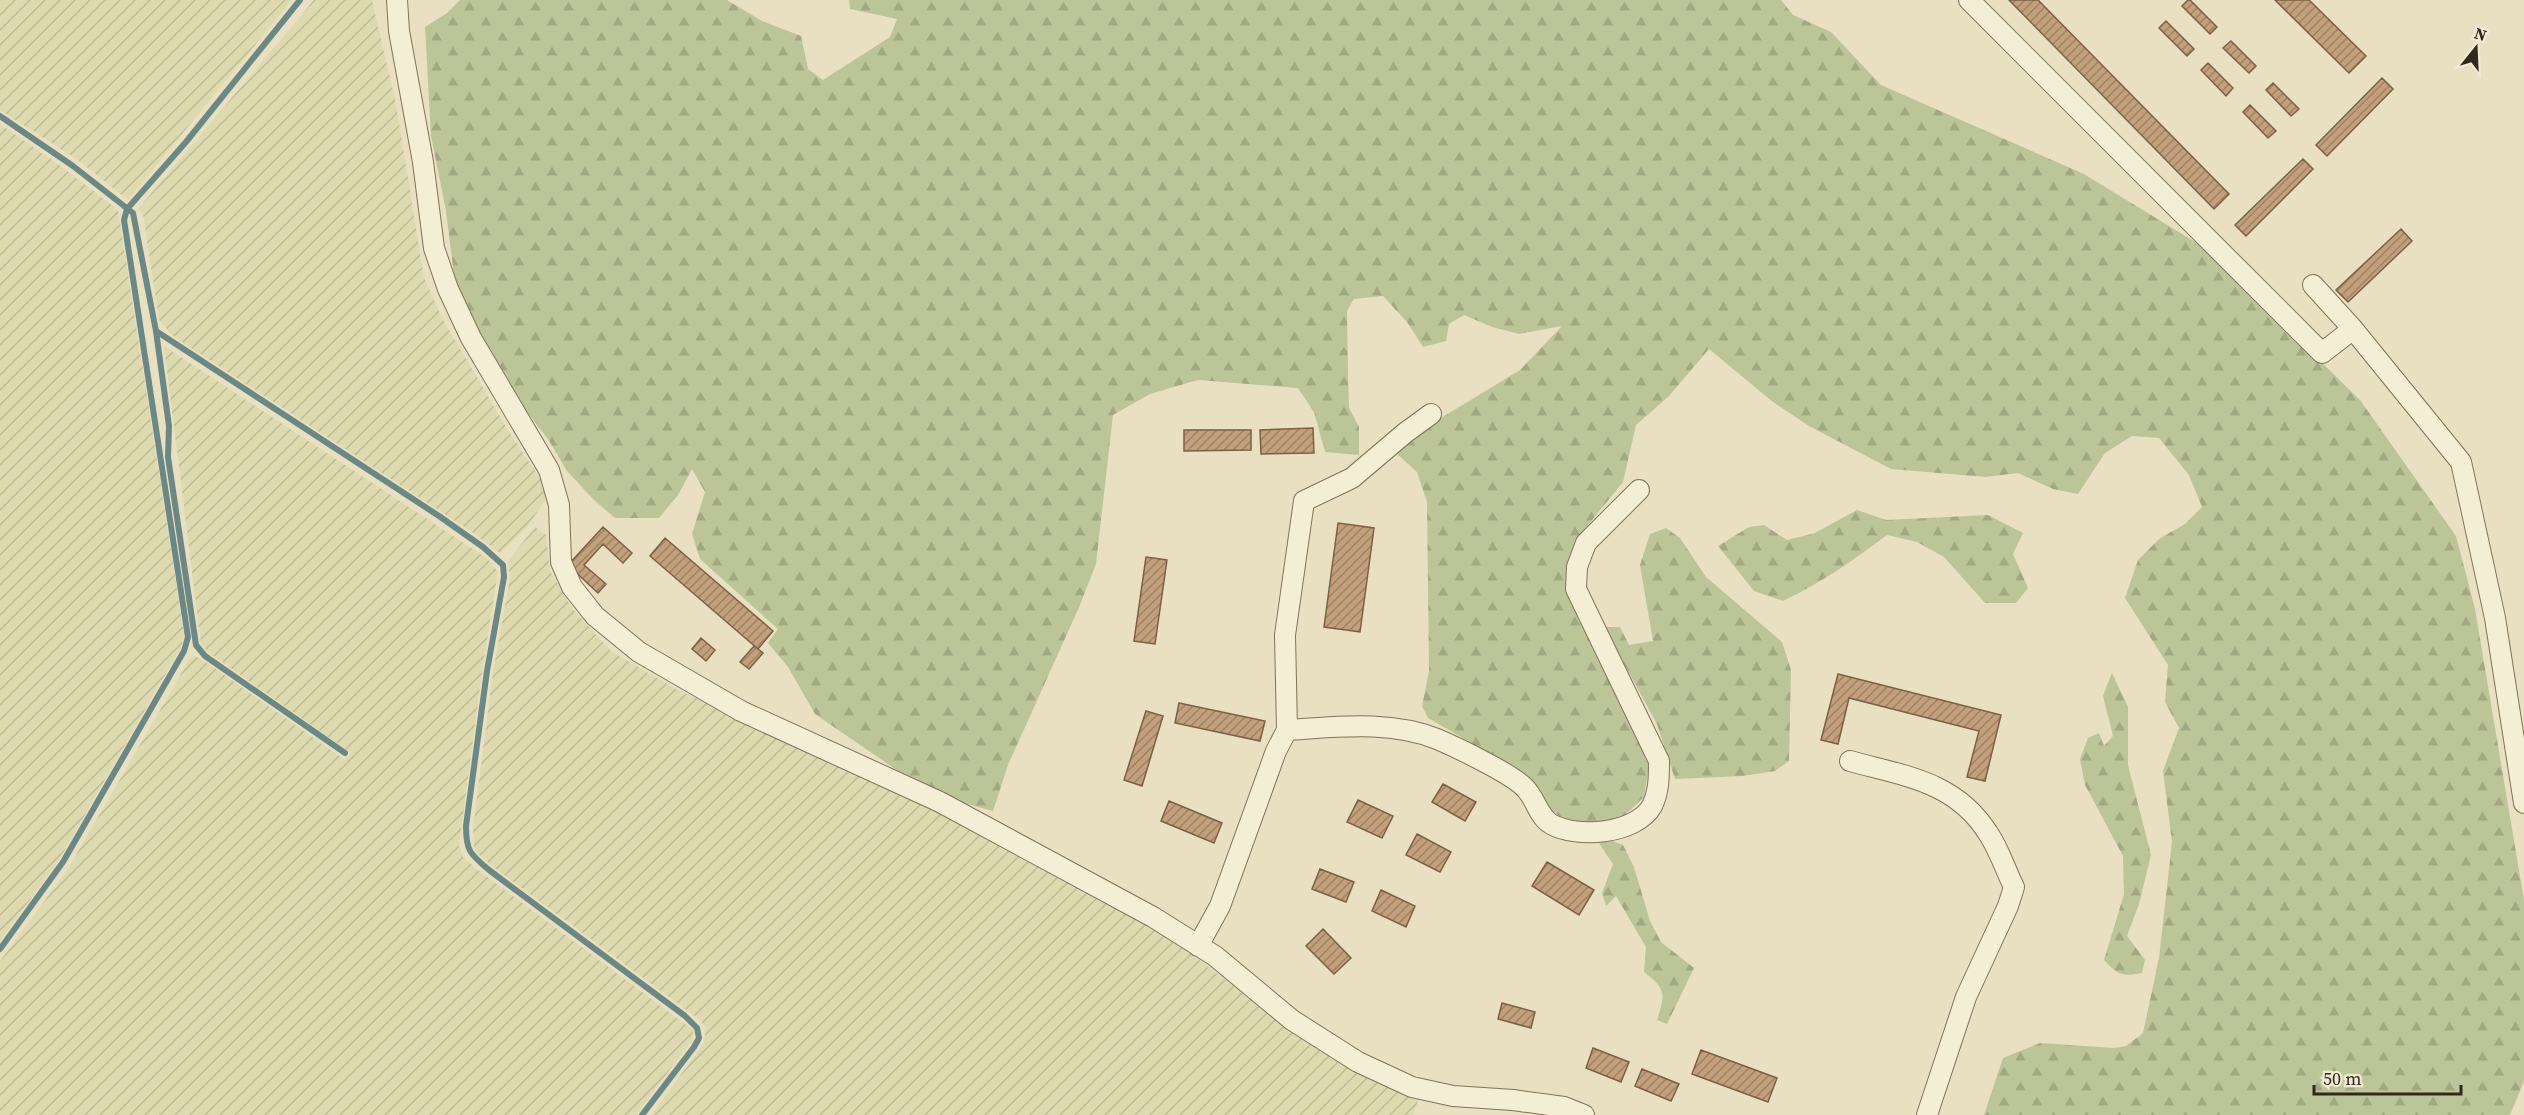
<svg xmlns="http://www.w3.org/2000/svg" width="2524" height="1115" font-family="'Source Serif 4',serif">
<style>
.farmland{fill:url(#farmland-furrows)}
.forest{fill:url(#forest-firs)}
.lines{fill:none;stroke-linecap:round;stroke-linejoin:round}
.stream{stroke:#6c8884;stroke-width:6}
.building{fill:url(#building-hatch);stroke:#7d5f44;stroke-width:1.5}
.minor-casing{stroke:#80725b;stroke-width:22}
.minor{stroke:#f4eed4;stroke-width:20}
</style>
<defs>
<pattern id="farmland-furrows" width="10" height="10" patternUnits="userSpaceOnUse" patternTransform="scale(1.5)"><rect width="10" height="10" fill="#dddab0"/><path d="M-1 1l2-2M0 10L10 0M9 11l2-2" fill="none" stroke="#bebb97"/></pattern>
<pattern id="forest-firs" width="22" height="20" patternUnits="userSpaceOnUse" patternTransform="scale(1.5)"><rect width="22" height="20" fill="#bcc597"/><path d="M5 1l3.5 6h-7zM16 11l3.5 6h-7z" fill="#a2a982"/></pattern>
<pattern id="building-hatch" width="6" height="6" patternUnits="userSpaceOnUse" patternTransform="scale(1.5)"><rect width="6" height="6" fill="#c3a07c"/><path d="M-1 1l2-2M0 6l6-6M5 7l2-2" fill="none" stroke="#9f8265"/></pattern>
</defs>
<rect width="100%" height="100%" fill="#e9e0c2"/>
<path class="farmland" d="M0,0h292l-164,200 -50,-40 -78,-50z
M314,0h58l24,104 28,174 18,40 67,114 35,52 4,12 -21,31 -27,26 -28,-21 -299,-196 -14,-16 -16,-106 -5,-5z
M0,124l62,43 56,43 66,425 -3,12 -122,213 -59,81z
M164,346l324,213 10,13 -16,100 -23,174 4,11 15,13 215,160v9l-57,76h-636v-154l68,-92 124,-214 11,5 142,100 6,-7 -143,-101 -7,-8z
M535,527l11,8 4,36 21,36 40,44 63,37 264,124 225,120 127,98 59,38 69,33 -5,14h-762l53,-72 2,-15 -6,-8 -208,-154 -15,-13 -3,-6 -1,-19 20,-156 17,-94 -2,-17z"/>
<path class="forest" d="M460,0h267l35,21 39,15 7,33 15,11 67,-43 7,-18 -47,-10 -1,-9h932l12,15 38,17 50,53 203,89 121,74 155,152 96,136 19,73 49,291v181l-14,34h-526l19,-57 37,-15 74,5 12,-2 17,-13 16,-75 13,-116 -9,-71 16,-43 -14,-26 3,-37 -43,-67 13,-38 21,-21 26,-15 17,-17 -13,-32 -30,-37 -27,-2 -27,17 -27,41 -25,-5 -35,-16 -33,4 -94,-8 -82,-43 -36,-24 -64,-53 -40,47 -33,29 -13,57 -48,59 -4,13 -3,36 10,28 66,126 6,17 -6,36 -22,21 -24,8 -31,-3 -18,-15 -9,-19 -46,-33 -66,-38 -6,-12 7,-35 -2,-169 -10,-30 -21,-19 17,-18 107,-65 42,-44 -43,8 -27,-7 -28,-12 -15,9 -3,17 -23,6 -16,-25 -24,-26 -29,3 -7,12 1,63 1,34 10,19v28l-34,-3 -11,-40 -16,-24 -100,-8 -48,14 -37,21 -17,149 -16,41 -72,160 -15,46 -33,-9 -49,-22 -96,-66 -27,-47 -20,-24 10,-14 -78,-70 -8,-25 13,-42 -13,-23 -14,26 -19,23h-44l-21,-18 -27,-29 -19,-32 -27,-35 -51,-87 -16,-42 -8,-64 -15,-75 -6,-109 22,-14z
M1857,510l29,10 102,-5 35,18 -10,21 15,34 -12,15h-31l-41,-46 -27,-15 -30,-7c-33,25 -66,48 -104,66l-29,-10 -36,-45 31,-19 15,-2 23,15 28,-7z
M1666,528l14,10 26,39 76,65 9,28 -2,91 -14,10 -32,5 -68,3 -18,-55 -53,-97h16l9,18 24,-4 -13,-76 10,-31z
M2112,673l16,34v58l23,90 -12,49 -12,32 18,24 -3,13c-20,4 -24,2 -38,-13l20,-66 -1,-38 -38,-71 -5,-26 8,-21 11,-5 5,13 9,-10 -10,-40z
M1610,840l13,5 11,22 16,54 11,21 33,26 -27,56 -10,-4c8,-26 10,-30 -13,-48l2,-25 -30,-51 -10,10 -4,-13 11,-29 -14,-21z"/>
<g class="lines">
<path class="stream" d="M0,116l73,50 60,47 23,118 283,185 44,31 20,18 1,12 -17,94 -21,155c0,25 4,28 23,44l196,146 12,12 2,10 -5,9 -52,68
M156,331l13,95 -1,31 28,188 9,11 140,97
M0,949l63,-87 121,-211 4,-14 -64,-417 3,-11 59,-67 114,-142"/>
</g>
<path class="building" d="M2009,0h29l191,194 -15,15z
M2188,0h2l27,27 -7,7 -28,-28z
M2275,0h34l57,56 -17,17z
M2166,21l28,28 -7,7 -28,-28z
M2231,41l25,25 -7,7 -26,-25z
M2208,63l25,25 -7,8 -25,-26z
M2382,78l11,11 -66,67 -11,-11z
M2273,83l26,26 -8,7 -25,-26z
M2250,105l26,26 -8,7 -25,-26z
M2303,159l10,10 -67,67 -11,-11z
M2401,229l11,12 -64,61 -12,-12z
M1313,428l1,25 -53,1 -1,-24z
M1184,430h67v20l-67,1z
M1338,523l36,5 -14,104 -36,-5z
M603,527l29,26 -9,10 -20,-19 -19,21 22,19 -8,9 -30,-28z
M665,538l108,93 -15,18 -108,-93z
M1146,557l21,3 -12,84 -21,-3z
M701,638l14,12 -9,11 -14,-12z
M754,646l9,7 -14,16 -9,-7z
M1838,674l163,41 -16,66 -18,-4 12,-46 -130,-33 -11,46 -17,-4z
M1179,703l86,18 -5,20 -85,-18z
M1146,711l17,5 -21,70 -18,-6z
M1443,784l33,18 -11,19 -33,-19z
M1358,800l35,16 -11,22 -35,-16z
M1169,801l53,22 -8,20 -53,-22z
M1417,834l34,18 -11,20 -34,-17z
M1547,862l47,28 -15,25 -47,-29z
M1320,869l34,13 -8,20 -34,-13z
M1381,890l34,16 -9,21 -34,-16z
M1323,929l28,29 -17,16 -28,-28z
M1502,1003l33,9 -4,16 -33,-9z
M1593,1048l36,14 -8,20 -35,-14z
M1701,1050l76,28 -9,24 -76,-28z
M1642,1069l37,15 -8,17 -36,-15z"/>
<g class="lines">
<g class="minor-casing">
<path id="minor" d="M397,0l2,31 24,131 11,86 14,41 23,49 78,132 10,35 2,57 11,25 23,29 44,36 102,59 199,91 213,115 62,39 77,64 66,42 54,25 41,9 60,4 51,7 20,8
M1969,0l353,353 31,-24
M2313,285l40,44 108,133 34,156 29,185
M1287,730l-2,-95 19,-134 48,-23 53,-45 26,-19
M1850,761c54,15 105,20 138,72 11,16 17,36 26,54l-6,19 -42,91 -39,118
M1198,946l22,-40 56,-155 11,-21c49,-3 103,-10 150,9 19,8 75,35 88,49 11,11 13,28 26,36 26,15 85,10 101,-18 7,-14 7,-29 7,-45l-83,-172 1,-22 9,-24 53,-53"/>
</g>
<use href="#minor" class="minor"/>
</g>
<g transform="translate(2476 48) rotate(18)" stroke="#f1ead1" stroke-width="4.5" paint-order="stroke">
<path d="M0-4.5L10 22L0 15L-10 22Z" fill="#32291e"/>
<text y="-9" font-size="16" font-weight="bold" text-anchor="middle" fill="#32291e">N</text>
</g>
<path d="M2314 1085v9h147v-9" fill="none" stroke="#32291e" stroke-width="3"/>
<text x="2323" y="1085" font-size="18" fill="#32291e" stroke="#f1ead1" stroke-width="4.5" paint-order="stroke">50 m</text>
</svg>
